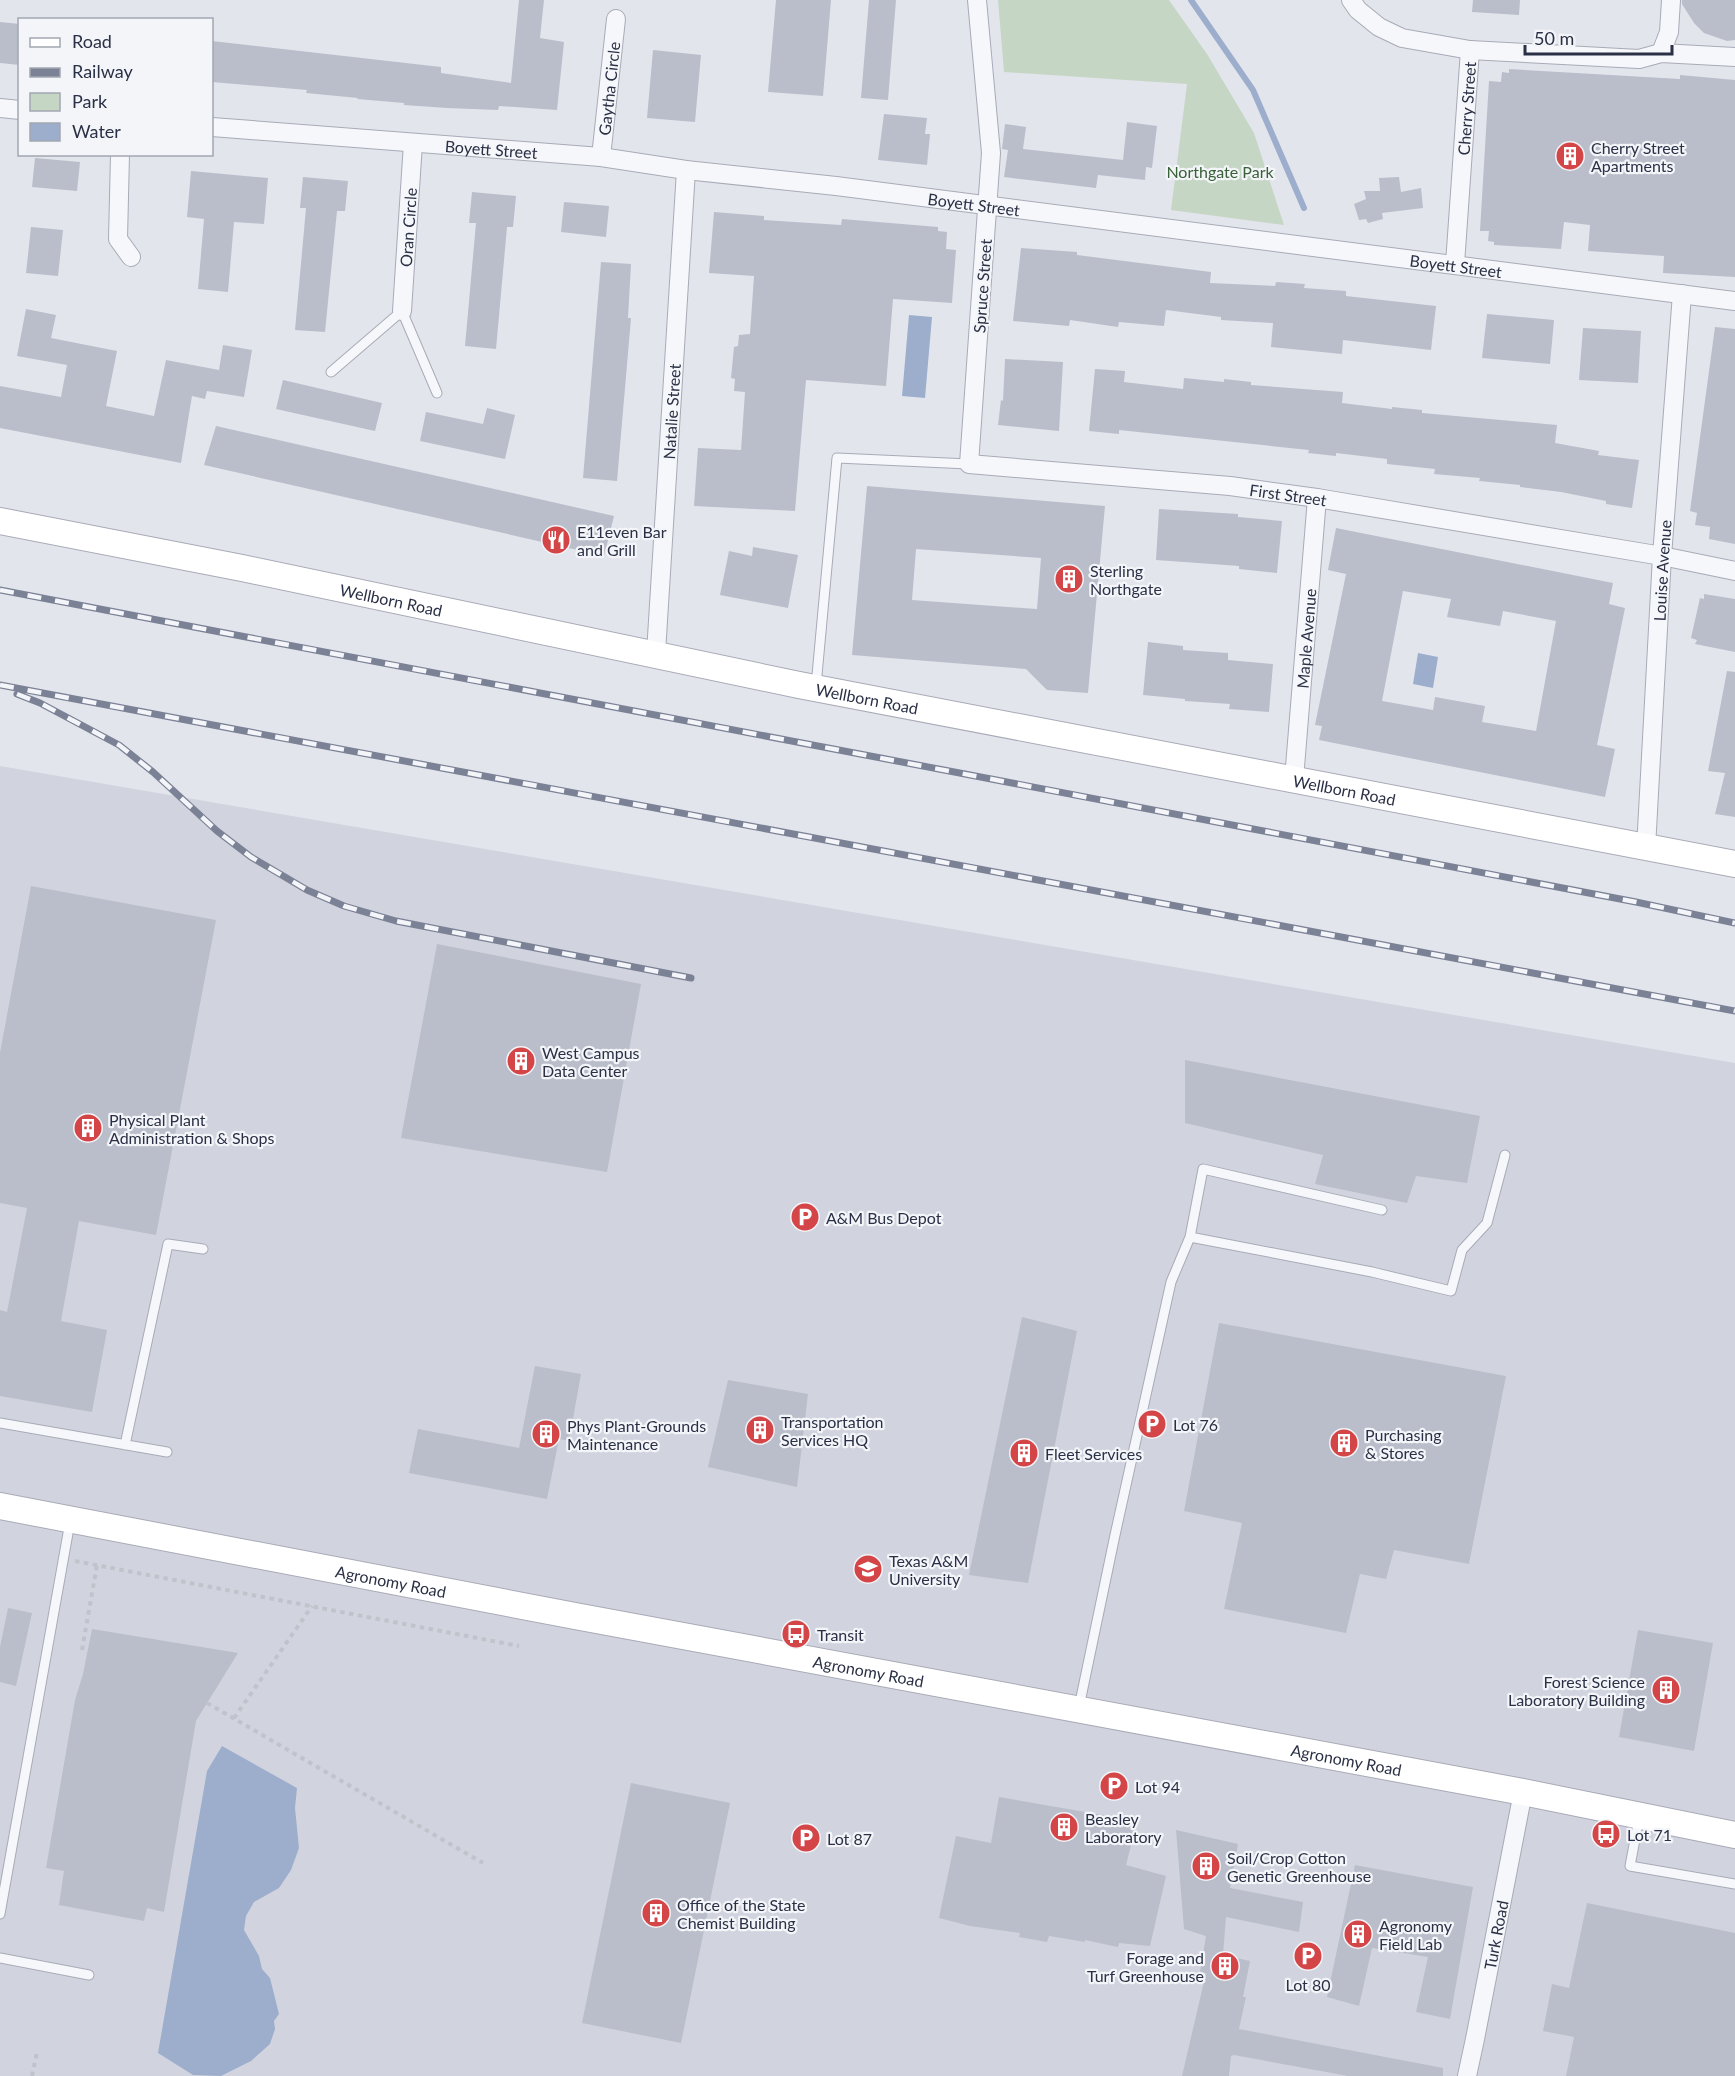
<svg xmlns="http://www.w3.org/2000/svg" width="1735" height="2076" font-family="Lato,sans-serif">
<style>
.built{fill:#d1d4de}
.green{fill:#c6d6c4}
.water{fill:#9daecd}
.lines{fill:none;stroke-linecap:round;stroke-linejoin:round}
.stream{stroke:#9daecd;stroke-width:6}
.building{fill:#babeca;fill-rule:evenodd}
.lane-casing{stroke:#a8abb7;stroke-width:11}
.street-casing{stroke:#a8abb7;stroke-width:20}
.secondary-casing{stroke:#a8abb7;stroke-width:28}
.path{stroke:#c1c3cb;stroke-width:4;stroke-dasharray:4.5 4.5;stroke-linecap:butt}
.lane{stroke:#f6f7fa;stroke-width:9}
.street{stroke:#f6f7fa;stroke-width:18}
.secondary{stroke:#fff;stroke-width:26}
.rail-casing{stroke:#7c8296;stroke-width:7}
.rail{stroke:#f3f5f9;stroke-width:4.5;stroke-dasharray:14;stroke-linecap:butt}
.labels{text-anchor:middle;dominant-baseline:central;stroke-width:4.5;stroke-linejoin:round;paint-order:stroke}
.street-label{font-size:16px;fill:#2a3045;stroke:#f3f5f9}
.poi-label{font-size:16px;fill:#2a3045;stroke:#f3f5f9;text-anchor:start}
.park-label{font-size:16px;fill:#396137;stroke:#f3f5f9}
</style>
<rect width="100%" height="100%" fill="#e3e5ec"/>
<path class="built" d="M0,766l1735,297v1013h-1735z"/>
<path class="green" d="M998,0h171l38,54 47,79 30,92 -113,-15 16,-126 -183,-12z"/>
<path class="water" d="M909,315l23,2 -7,81 -23,-2z
M1418,653l20,4 -5,31 -20,-4z
M222,1746l75,42 -2,20 4,40 -8,22 -12,18 -25,14 -8,14 -2,14 15,26 3,13 8,9 9,36 -5,7 1,8 -5,15 -19,17 -30,15 -28,-1 -35,-22 49,-282z"/>
<g class="lines">
<path class="stream" d="M1191,0l62,90 51,118"/>
</g>
<path class="building" d="M519,0h25l-4,38 24,4 -7,68 -58,-4 -1,4 -51,-2 -43,-3v-2l-47,-4 1,-1 -52,-5 1,-3 -95,-8v-41l229,26v6l70,10z
M776,0h55l-8,96 -55,-4z
M869,0h27l-8,100 -27,-2z
M1473,0h47l-1,15 -47,-3z
M1682,0h53v40l-8,1 -23,-8 -10,-10 -12,-19z
M0,22l20,2v41l-20,-2z
M653,50l48,5 -6,67 -48,-4z
M1509,69l171,10v-4l55,5v197l-72,-4 1,-17 -76,-5 2,-26 -26,-3 -3,27 -67,-4v-3l-6,-1 1,-10h-9l9,-150 12,1 1,-10 7,1z
M884,114l43,4 -2,16h5l-3,31 -49,-5z
M1127,122l30,4 -5,42 -6,-1 -1,13 -47,-5 -2,13 -92,-11 4,-27 -6,-1 3,-25 21,3 -3,22 100,11z
M35,158l45,4 -3,29 -45,-4z
M191,171l77,7 -4,46 -30,-2 -6,70 -30,-3 6,-70 -17,-2z
M303,177l45,4 -3,30h-8l-12,121 -30,-2 11,-122h-6z
M1399,177l2,15 20,-4 2,20 -41,5 1,6 -15,4 -2,-4 -7,1 -5,-16 12,-5 -2,-8h16l-1,-13z
M472,192l44,4 -3,31h-6l-11,122 -31,-3 11,-123h-7z
M564,202l45,4 -3,31 -45,-5z
M714,212l50,4v4l77,5 1,-6 96,8v4l9,1 -1,17 10,1 -4,53 -59,-4 -7,87 -80,-6 -11,131 -101,-5 4,-58 43,2 4,-58 -11,-1 1,-12 -4,-1 3,-31 4,-1 1,-11 11,-1 4,-58 -45,-3z
M31,227l32,3 -5,46 -32,-3z
M1021,248l56,4v3l134,17 -1,11 65,3 1,-4 29,2 -1,4 42,3v5l90,10 -5,44 -88,-10 -1,14 -71,-7 2,-24 -52,-3v-3l-55,-7 -2,16 -45,-4 -1,5 -48,-7 -1,6 -56,-5z
M601,262l30,2 -3,54h3l-14,163 -34,-3z
M26,309l30,6 -5,23 66,13 -11,55 48,10 12,-56 53,10 4,-25 29,5 -8,47 -37,-6 -2,8 -13,-3 -11,67 -181,-35v-42l61,11 6,-32 -50,-9z
M1487,314l67,6 -4,44 -68,-6z
M1715,327l20,2v215l-26,-5 1,-12 -15,-2 2,-12 -7,-2z
M1583,328l58,3 -3,52 -59,-3z
M1005,359l58,3 -4,69 -61,-6 3,-25 2,1z
M1095,369l30,2 -1,11 59,7 1,-11 40,4v-3l27,3v3l92,7 -1,11 50,6v-2l30,3v3l135,12 -2,18 44,8 -1,4 41,5 -7,48 -26,-4v-3l-45,-9 -41,-5v-2l-41,-4 1,-3 -46,-4 1,-5 -48,-5v-5l-51,-6v3l-28,-3 1,-3 -190,-20v4l-30,-3z
M283,380l99,23 -7,28 -99,-22z
M487,408l28,7 -10,44 -85,-18 6,-29 57,12z
M216,426l398,90 -10,40 -400,-91z
M867,486l238,20 -17,187 -41,-3 -21,-21 -174,-14zM916,549l125,9 -4,51 -125,-9z
M1159,509l79,5v3l44,4 -5,52 -38,-4v-3l-83,-6z
M1336,528l277,55 -4,21 16,4 -28,137 18,4 -10,48 -286,-57 3,-14 -7,-1 31,-151 -18,-4zM1403,591l48,8 -4,18 53,9 3,-15 53,10 -20,110 -54,-9 3,-16 -50,-9 -2,13 -51,-9z
M753,547l45,8 -10,53 -68,-13 9,-44 23,5z
M1704,594l31,5v53l-40,-8 2,-4 -6,-2 9,-40 4,1z
M1148,642l35,4v4l45,3v7l45,4 -4,48 -40,-3 1,-5 -45,-3v-2l-42,-4z
M1727,671l8,1v145l-20,-3 10,-41 -17,-2z
M31,886l185,34 -60,315 -77,-14 -18,100 46,9 -15,82 -92,-16v-86l7,2 20,-104 -27,-5v-150z
M437,944l204,40 -34,188 -206,-34z
M1185,1060l295,56 -13,67 -51,-7 -9,27 -92,-19 8,-29 -138,-32z
M1022,1317l55,14 -49,252 -59,-8z
M1219,1323l287,53 -37,188 -75,-14 -8,29 -26,-5 -14,59 -122,-24 18,-86 -58,-12z
M535,1366l46,8 -12,67 -10,-2 -12,60 -138,-26 9,-44 101,19z
M728,1380l80,14 -11,93 -89,-20z
M8,1608l24,5 -16,73 -16,-4v-35z
M92,1629l146,24 -42,68 -32,191 -17,-4 -3,13 -85,-16 5,-34 -18,-3 29,-168 8,-26z
M1638,1630l75,13 -19,108 -75,-14z
M631,1783l99,20 -49,240 -99,-20z
M999,1797l138,24 -11,44 40,11 -16,70 -31,-3 -1,4 -33,-7v2l-36,-6 -2,6 -28,-5 1,-4 -50,-7 -31,-8 17,-82 35,7z
M1176,1830l62,14 -8,44 73,14 -4,30 -73,-15 -3,38 27,6 -7,36h3l-7,32 204,39v8h-95l-114,-21 -3,1 -2,20h-47l24,-103 -6,-1 6,-36 -22,-7z
M1355,1865l118,22 -23,132 -34,-7 12,-55 -56,-9 -13,58 -32,-9z
M1587,1903l148,30v143h-169l8,-39 -31,-6 9,-47 17,4z"/>
<g class="lines">
<g class="lane-casing">
<path id="lane" d="M331,372l71,-61 35,82
M816,686l21,-228 132,6
M1190,1237l13,-68 179,41
M0,1423l167,29
M125,1445l43,-201 35,5
M1079,1707l36,-172 56,-253 19,-45 182,35 79,19 11,-41 25,-27 18,-68
M1639,1818l-9,48 105,18
M0,1914l70,-392
M0,1958l89,17"/>
</g>
<g class="street-casing">
<g id="street">
<path id="s1" d="M977,0l14,153 -22,311 261,22 87,12 345,58 73,15"/>
<path d="M1351,0l7,10 21,17 23,11 68,12 169,9 22,-6 74,4"/>
<path d="M1661,53l8,-21 2,-32"/>
<path d="M0,108l20,2"/>
<path id="s2" d="M212,127l389,30 85,13 150,16 899,115"/>
<path d="M120,154l-2,85 13,18"/>
<path id="s3" d="M601,157l15,-138"/>
<path id="s4" d="M1455,264l15,-214"/>
<path id="s5" d="M402,311l11,-168"/>
<path id="s6" d="M656,653l30,-483"/>
<path id="s7" d="M1294,779l23,-281"/>
<path id="s8" d="M1646,848l16,-292 20,-262"/>
<path id="s9" d="M1467,2076l8,-37 48,-247"/>
</g>
</g>
<g class="secondary-casing">
<g id="secondary">
<path id="s10" d="M0,521l242,47 557,117 936,179"/>
<path id="s11" d="M0,1506l575,110 948,176 212,43"/>
</g>
</g>
<path class="path" d="M75,1561l444,85
M82,1650l15,-85
M207,1703l276,160
M234,1718l78,-112
M32,2076l5,-24"/>
<use href="#lane" class="lane"/>
<use href="#street" class="street"/>
<use href="#secondary" class="secondary"/>
<g class="rail-casing">
<path id="rail" d="M0,590l1636,312 99,21
M0,685l1735,326
M17,694l23,9 79,42 34,27 64,59 34,26 56,33 37,16 52,15 295,57"/>
</g>
<use href="#rail" class="rail"/>
</g>
<defs>
<g id="building-disc" transform="scale(1.5)"><circle r="9.5" fill="#d44548" stroke="#f3f5f9"/><path d="M-4-6H4V6H1V3H-1V6H-4ZM-2.5-4.3h1.7v1.8h-1.7ZM.8-4.3h1.7v1.8H.8ZM-2.5-1h1.7V.8h-1.7ZM.8-1h1.7V.8H.8Z" fill="#fff"/></g>
<g id="restaurant-disc" transform="scale(1.5)"><circle r="9.5" fill="#d44548" stroke="#f3f5f9"/><path d="M-5-6h1v4h1v-4h1v4h1v-4h1v5L-1.5 .5V6h-2V.5L-5-1ZM5-6V6H3V1.5H1.5Q1.5-4 5-6Z" fill="#fff"/></g>
<g id="parking-disc" transform="scale(1.5)"><circle r="9.5" fill="#d44548" stroke="#f3f5f9"/><path d="M-3.5-5.5H1a3.5 3.5 0 0 1 0 7H-1V5.5H-3.5ZM-1-3.4V-.6H.8a1.4 1.4 0 0 0 0-2.8Z" fill="#fff"/></g>
<g id="university-disc" transform="scale(1.5)"><circle r="9.5" fill="#d44548" stroke="#f3f5f9"/><path d="M0-5L7-2L0 1L-7-2ZM-4 1L0 2.5L4 1V4Q0 6-4 4Z" fill="#fff"/></g>
<g id="bus-disc" transform="scale(1.5)"><circle r="9.5" fill="#d44548" stroke="#f3f5f9"/><path d="M-5-6H5V4H4V6H2V4H-2V6H-4V4H-5ZM-3.5-4V0h7V-4ZM-3.5 1.2v1.5H-2V1.2ZM2 1.2v1.5H3.5V1.2Z" fill="#fff"/></g>
</defs>
<g fill-rule="evenodd">
<use href="#building-disc" x="1570" y="156"/>
<use href="#restaurant-disc" x="556" y="540"/>
<use href="#building-disc" x="1069" y="579"/>
<use href="#building-disc" x="521" y="1061"/>
<use href="#building-disc" x="88" y="1128"/>
<use href="#parking-disc" x="805" y="1217"/>
<use href="#parking-disc" x="1152" y="1424"/>
<use href="#building-disc" x="760" y="1430"/>
<use href="#building-disc" x="546" y="1434"/>
<use href="#building-disc" x="1344" y="1443"/>
<use href="#building-disc" x="1024" y="1453"/>
<use href="#university-disc" x="868" y="1569"/>
<use href="#bus-disc" x="796" y="1634"/>
<use href="#building-disc" x="1666" y="1690"/>
<use href="#parking-disc" x="1114" y="1786"/>
<use href="#building-disc" x="1064" y="1827"/>
<use href="#bus-disc" x="1606" y="1834"/>
<use href="#parking-disc" x="806" y="1838"/>
<use href="#building-disc" x="1206" y="1866"/>
<use href="#building-disc" x="656" y="1913"/>
<use href="#building-disc" x="1358" y="1934"/>
<use href="#parking-disc" x="1308" y="1956"/>
<use href="#building-disc" x="1225" y="1966"/>
</g>
<g class="labels">
<g class="street-label">
<text stroke="none"><textPath href="#s3" startOffset="69">Gaytha Circle</textPath></text>
<text stroke="none"><textPath href="#s4" startOffset="156">Cherry Street</textPath></text>
<text stroke="none"><textPath href="#s2" startOffset="280">Boyett Street</textPath></text>
<text stroke="none"><textPath href="#s2" startOffset="766">Boyett Street</textPath></text>
<text stroke="none"><textPath href="#s5" startOffset="84">Oran Circle</textPath></text>
<text stroke="none"><textPath href="#s2" startOffset="1252">Boyett Street</textPath></text>
<text transform="translate(982 286) rotate(-86)">Spruce Street</text>
<text stroke="none"><textPath href="#s6" startOffset="242">Natalie Street</textPath></text>
<text stroke="none"><textPath href="#s1" startOffset="786">First Street</textPath></text>
<text stroke="none"><textPath href="#s8" startOffset="278">Louise Avenue</textPath></text>
<text stroke="none"><textPath href="#s10" startOffset="399">Wellborn Road</textPath></text>
<text stroke="none"><textPath href="#s7" startOffset="141">Maple Avenue</textPath></text>
<text stroke="none"><textPath href="#s10" startOffset="885">Wellborn Road</textPath></text>
<text stroke="none"><textPath href="#s10" startOffset="1371">Wellborn Road</textPath></text>
<text stroke="none"><textPath href="#s11" startOffset="398">Agronomy Road</textPath></text>
<text stroke="none"><textPath href="#s11" startOffset="884">Agronomy Road</textPath></text>
<text stroke="none"><textPath href="#s11" startOffset="1370">Agronomy Road</textPath></text>
<text stroke="none"><textPath href="#s9" startOffset="144">Turk Road</textPath></text>
</g>
<g class="poi-label">
<text x="1591" y="147">Cherry Street<tspan x="1591" dy="18">Apartments</tspan></text>
<text x="577" y="531">E11even Bar<tspan x="577" dy="18">and Grill</tspan></text>
<text x="1090" y="570">Sterling<tspan x="1090" dy="18">Northgate</tspan></text>
<text x="542" y="1052">West Campus<tspan x="542" dy="18">Data Center</tspan></text>
<text x="109" y="1119">Physical Plant<tspan x="109" dy="18">Administration &amp; Shops</tspan></text>
<text x="826" y="1217">A&amp;M Bus Depot</text>
<text x="781" y="1421">Transportation<tspan x="781" dy="18">Services HQ</tspan></text>
<text x="1173" y="1424">Lot 76</text>
<text x="567" y="1425">Phys Plant-Grounds<tspan x="567" dy="18">Maintenance</tspan></text>
<text x="1365" y="1434">Purchasing<tspan x="1365" dy="18">&amp; Stores</tspan></text>
<text x="1045" y="1453">Fleet Services</text>
<text x="889" y="1560">Texas A&amp;M<tspan x="889" dy="18">University</tspan></text>
<text x="817" y="1634">Transit</text>
<text x="1645" y="1681" text-anchor="end">Forest Science<tspan x="1645" dy="18">Laboratory Building</tspan></text>
<text x="1135" y="1786">Lot 94</text>
<text x="1085" y="1818">Beasley<tspan x="1085" dy="18">Laboratory</tspan></text>
<text x="1627" y="1834">Lot 71</text>
<text x="827" y="1838">Lot 87</text>
<text x="1227" y="1857">Soil/Crop Cotton<tspan x="1227" dy="18">Genetic Greenhouse</tspan></text>
<text x="677" y="1904">Office of the State<tspan x="677" dy="18">Chemist Building</tspan></text>
<text x="1379" y="1925">Agronomy<tspan x="1379" dy="18">Field Lab</tspan></text>
<text x="1204" y="1957" text-anchor="end">Forage and<tspan x="1204" dy="18">Turf Greenhouse</tspan></text>
<text x="1308" y="1984" text-anchor="middle">Lot 80</text>
</g>
<g class="park-label">
<text x="1220" y="171">Northgate Park</text>
</g>
</g>
<rect x="18" y="18" width="195" height="138" fill="#f3f5f9" stroke="#a3a6b1" stroke-width="1.5"/>
<rect x="30" y="38" width="30" height="9" fill="#ffffff" stroke="#a3a6b1" stroke-width="1.5"/>
<text x="72" y="48" font-size="18" fill="#2a3045">Road</text>
<rect x="30" y="68" width="30" height="9" fill="#7c8296" stroke="#a3a6b1" stroke-width="1.5"/>
<text x="72" y="78" font-size="18" fill="#2a3045">Railway</text>
<rect x="30" y="93" width="30" height="18" fill="#c6d6c4" stroke="#a3a6b1" stroke-width="1.5"/>
<text x="72" y="108" font-size="18" fill="#2a3045">Park</text>
<rect x="30" y="123" width="30" height="18" fill="#9daecd" stroke="#a3a6b1" stroke-width="1.5"/>
<text x="72" y="138" font-size="18" fill="#2a3045">Water</text>
<path d="M1525 45v9h147v-9" fill="none" stroke="#2a3045" stroke-width="3"/>
<text x="1534" y="45" font-size="18" fill="#2a3045" stroke="#f3f5f9" stroke-width="4.5" paint-order="stroke">50 m</text>
</svg>
